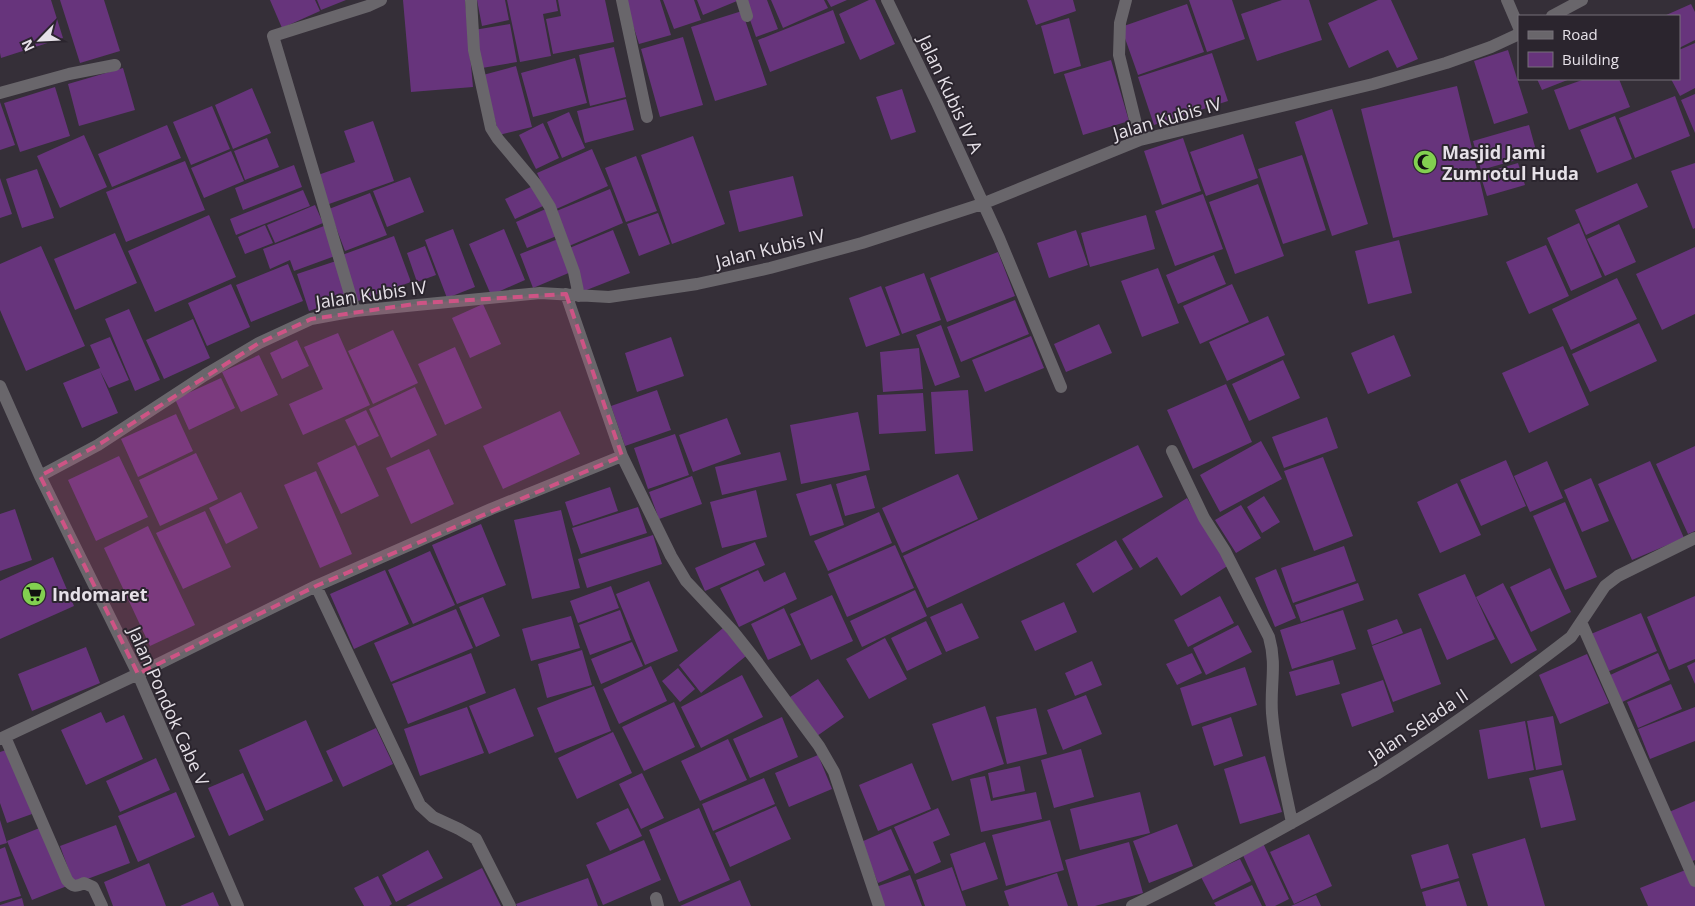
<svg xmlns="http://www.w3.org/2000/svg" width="1695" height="906" font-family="'Open Sans',sans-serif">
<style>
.building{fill:#67347c}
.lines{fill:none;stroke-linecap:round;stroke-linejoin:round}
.minor{stroke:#69666b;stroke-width:12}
.marked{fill:#cd5485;fill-opacity:0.2;stroke:#cd5485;stroke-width:4;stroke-dasharray:10 6;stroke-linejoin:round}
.labels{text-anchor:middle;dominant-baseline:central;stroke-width:4;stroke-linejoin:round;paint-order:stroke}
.street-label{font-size:18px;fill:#e6e1e8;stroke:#2b252e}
.poi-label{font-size:18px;font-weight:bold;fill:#e6e1e8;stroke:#2b252e;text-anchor:start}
</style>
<rect width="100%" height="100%" fill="#352f38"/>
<path class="building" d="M0,0h51l12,38 -62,20 -1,-5z
M60,0h44l16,51 -40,12z
M270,0h45l5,11 -38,17z
M317,0h29l-25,10z
M403,0h62l8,87 -62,5z
M477,0h28l4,20 -27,6z
M507,0h49l2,11 -15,3 8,42 -31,6z
M558,0h47l9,42 -61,12 -7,-35 15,-3z
M625,0h35l11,35 -32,9z
M663,0h31l7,20 -27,9z
M697,0h39l1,1 -34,14z
M743,0h24l11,29 -22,8z
M771,0h53l4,8 -45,20z
M827,0h20l-16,7z
M869,0h6l20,44 -35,16 -21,-46z
M1027,0h46l3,11 -40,14z
M1189,0h43l13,39 -38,13z
M1282,0h27l13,40 -65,21 -16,-47z
M1378,0h13l27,59 -21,9 -9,-18 -39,18 -21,-45z
M1187,4l17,48 -66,23 -17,-48z
M1691,4l4,8v28l-16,8v-32h-15z
M833,10l12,33 -75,29 -12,-32z
M742,11l25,74 -52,16 -24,-74z
M1069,18l12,48 -27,8 -13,-48z
M510,24l7,38 -35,6 -8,-38z
M683,37l20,68 -43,12 -19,-68z
M1695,43v45l-15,8 -9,-17h8v-29z
M614,47l12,50 -36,9 -11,-51z
M1508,50l20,63 -34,11 -20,-63z
M1212,53l16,48 -74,24 -16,-48z
M575,58l12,45 -54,14 -12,-44z
M1111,60l18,61 -46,14 -19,-61z
M516,66l16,61 -33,8 -16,-60z
M123,68l12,42 -56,16 -11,-42z
M1537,79h33l-28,11z
M1585,79h34l11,28 -61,23 -15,-40z
M1457,86l31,129 -95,23 -32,-129z
M55,87l15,49 -50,16 -16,-49z
M252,88l19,45 -38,16 -18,-44z
M902,89l14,43 -25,8 -15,-43z
M1695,94v39l-14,-33z
M1675,96l15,40 -55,22 -16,-40z
M626,99l8,31 -49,13 -8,-32z
M0,102l15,43 -15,5z
M212,106l18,43 -39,16 -18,-43z
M1332,109l36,115 -36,12 -37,-114z
M569,112l16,36 -23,10 -15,-36z
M1615,116l17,43 -35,14 -17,-43z
M373,121l21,60 -65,23 -11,-29 37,-13 -11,-31z
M543,123l16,35 -23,11 -17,-34z
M167,125l14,33 -69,29 -14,-33z
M1529,125l8,29 -56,16 -8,-29z
M1243,134l15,44 -52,18 -16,-44z
M84,135l23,52 -47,21 -23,-52z
M693,136l32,88 -53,20 -31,-89z
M267,138l12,29 -34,13 -11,-29z
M1183,138l18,53 -39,14 -18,-54z
M592,149l16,37 -54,24 -17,-37z
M231,151l13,30 -40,17 -13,-30z
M1302,155l24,75 -43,14 -25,-75z
M636,156l21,55 -31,11 -21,-54z
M185,161l20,49 -79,32 -20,-50z
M1518,163l7,22 -38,11 -7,-22z
M1695,163v65l-2,1 -22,-58z
M294,165l8,22 -59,23 -8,-22z
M37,169l17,49 -32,10 -16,-49z
M793,176l10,40 -64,16 -10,-41z
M410,177l14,35 -37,15 -14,-36z
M0,178l12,36 -12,4z
M1637,183l11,24 -62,28 -11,-25z
M1258,184l26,72 -49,18 -26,-72z
M533,186l10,20 -28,13 -10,-20z
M610,189l13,34 -54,23 -15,-34z
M303,190l7,16 -74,29 -6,-16z
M370,193l17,42 -42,16 -16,-42z
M1203,194l20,55 -48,17 -20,-55z
M315,205l8,18 -48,20 -8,-18z
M548,208l11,27 -32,13 -11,-26z
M658,213l12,31 -31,12 -12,-32z
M209,215l27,62 -81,35 -27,-61z
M1146,215l9,34 -65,18 -9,-34z
M1579,223l23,54 -31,14 -24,-53z
M1619,224l17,38 -31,14 -18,-37z
M265,225l8,18 -28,11 -7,-17z
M324,226l11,30 -41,15 -4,-11 -20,9 -7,-20z
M453,229l22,58 -28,11 -22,-58z
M504,229l21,51 -34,15 -22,-51z
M613,230l17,43 -46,18 -17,-42z
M1076,230l12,35 -39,13 -12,-35z
M115,233l22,50 -62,27 -21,-51z
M394,236l17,46 -53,19 -16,-46z
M558,239l13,33 -38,16 -13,-34z
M1399,240l13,53 -44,11 -13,-53z
M1546,245l23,51 -40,18 -23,-52z
M41,246l44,100 -59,25 -26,-61v-46z
M425,246l11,29 -19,7 -10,-29z
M1695,247v67l-33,16 -26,-56z
M998,252l17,44 -68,26 -17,-44z
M1214,255l12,29 -48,20 -12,-29z
M336,261l12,37 -39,13 -12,-37z
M288,264l15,37 -52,21 -15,-37z
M1158,268l21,55 -37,14 -21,-56z
M924,273l17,47 -39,14 -17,-47z
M1617,278l20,41 -66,31 -19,-41z
M231,284l19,43 -43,19 -19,-43z
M1232,284l17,38 -49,22 -17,-38z
M881,286l19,49 -34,12 -17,-49z
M1015,300l14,34 -68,28 -14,-35z
M483,304l18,40 -31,14 -18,-40z
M129,309l31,71 -25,11 -30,-72z
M1268,316l17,39 -58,26 -18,-39z
M193,319l17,39 -46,21 -18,-39z
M1639,323l18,38 -67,31 -18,-38z
M1099,324l13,29 -46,19 -12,-28z
M941,325l19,52 -25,9 -19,-51z
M393,330l25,53 -45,21 -25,-53z
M338,333l32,72 -67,30 -14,-31 34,-15 -19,-42z
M1394,335l17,41 -43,18 -17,-41z
M1031,336l13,32 -59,24 -13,-32z
M110,337l19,43 -20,8 -9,-17 18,42 -36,15 -19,-45 37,-15 -10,-23z
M671,337l13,39 -47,16 -12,-39z
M297,340l12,26 -27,13 -12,-26z
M1563,346l26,59 -60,28 -27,-60z
M455,347l27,61 -37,17 -27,-61z
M919,348l4,41 -40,3 -3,-40z
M259,355l19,40 -37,17 -19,-40z
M1283,360l17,38 -51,23 -17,-37z
M221,378l14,30 -46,22 -14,-31z
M1226,384l26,58 -59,27 -26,-59z
M415,387l22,48 -46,23 -22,-49z
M657,390l14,40 -46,16 -14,-40z
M968,390l5,61 -38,3 -4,-62z
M923,393l3,38 -47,3 -2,-39z
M366,410l13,26 -21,10 -13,-26z
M560,411l20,43 -77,35 -20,-43z
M858,412l12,58 -69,14 -11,-59z
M176,414l17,37 -55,26 -17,-38z
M1327,417l11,31 -54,20 -12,-31z
M727,418l14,36 -48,18 -14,-37z
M675,434l14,41 -41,14 -14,-41z
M1261,441l21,38 -62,33 -20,-37z
M355,445l24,51 -38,18 -24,-51z
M1138,445l25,52 -236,111 -24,-52z
M1695,446v85l-7,3 -32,-70z
M429,449l25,55 -43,20 -25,-56z
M780,452l7,28 -65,15 -7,-28z
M196,453l22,46 -58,27 -21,-46z
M119,456l29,61 -52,24 -28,-61z
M1323,457l30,79 -39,15 -30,-80z
M1506,460l20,46 -45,20 -21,-46z
M1547,461l16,37 -33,14 -16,-36z
M1650,461l34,77 -52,22 -34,-76z
M316,471l36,83 -32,14 -36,-83z
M958,474l20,45 -76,34 -20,-45z
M866,475l9,33 -30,8 -9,-32z
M692,476l10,28 -43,15 -10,-27z
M1591,478l18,43 -27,11 -18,-42z
M1457,483l24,52 -41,18 -23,-51z
M831,484l13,41 -34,11 -14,-42z
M610,487l8,24 -45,15 -8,-24z
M756,490l11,47 -45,11 -12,-46z
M241,492l17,36 -32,16 -17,-36z
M1264,496l16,26 -18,11 -15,-26z
M1187,498l42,67 -48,31 -24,-39 -17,11 -18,-29z
M1565,502l32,75 -32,13 -32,-74z
M1241,505l20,33 -25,15 -21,-33z
M638,507l9,26 -66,21 -9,-26z
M15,509l17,51 -32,11v-57z
M561,510l19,78 -48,11 -18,-79z
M205,511l26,56 -48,22 -27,-56z
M879,512l13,31 -64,28 -14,-30z
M481,524l25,61 -49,19 -25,-59z
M148,526l47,99 -45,21 -46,-98z
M653,535l9,29 -75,24 -9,-29z
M1116,540l17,29 -40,24 -17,-29z
M755,542l10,23 -60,26 -10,-23z
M895,545l19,43 -67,29 -19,-43z
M1344,546l12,35 -63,22 -12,-35z
M430,551l25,54 -42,19 -25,-54z
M53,557l21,49 -74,33v-58z
M1550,568l21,44 -40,20 -21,-45z
M1276,569l20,49 -21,9 -20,-49z
M385,570l24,54 -55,25 -24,-55z
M758,570l6,12 21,-10 12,27 -58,28 -19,-39z
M1465,574l30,65 -48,21 -29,-66z
M649,581l29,70 -33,14 -29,-71z
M1358,583l6,17 -63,22 -6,-17z
M1503,583l34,67 -26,14 -35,-67z
M611,586l8,22 -41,15 -8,-22z
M915,590l12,26 -65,31 -12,-26z
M832,595l21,46 -42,19 -21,-46z
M1220,596l14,27 -46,24 -14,-27z
M1695,596v63l-26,11 -22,-53z
M483,597l17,39 -24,11 -17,-40z
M1064,602l13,30 -42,19 -14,-30z
M962,603l17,35 -33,14 -16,-35z
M784,608l17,37 -33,15 -17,-36z
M456,609l17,39 -82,34 -17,-39z
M620,610l11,30 -41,15 -11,-30z
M1343,610l13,39 -64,20 -12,-39z
M1641,613l16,38 -50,21 -16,-38z
M571,616l9,32 -49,13 -9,-32z
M1397,619l6,14 -31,12 -5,-15z
M926,621l16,33 -35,17 -16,-33z
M1238,625l14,27 -46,23 -13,-27z
M723,628l23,28 -45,37 -22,-28z
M1421,628l20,56 -48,18 -21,-56z
M885,638l22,41 -38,20 -23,-40z
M632,642l11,24 -42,18 -10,-25z
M86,647l14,36 -68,28 -14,-37z
M582,650l10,35 -45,13 -9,-34z
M471,653l15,40 -78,31 -16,-40z
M1192,653l10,20 -25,12 -11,-21z
M1658,653l12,27 -50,23 -12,-27z
M1587,654l22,49 -49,21 -21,-49z
M1333,660l7,24 -44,12 -7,-24z
M1092,661l10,24 -27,11 -10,-23z
M1695,662v22l-8,-18z
M651,666l16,35 -48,23 -16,-35z
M1245,667l12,38 -65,21 -12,-38z
M678,668l17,21 -15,13 -18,-21z
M742,675l21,42 -62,31 -20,-41z
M818,679l26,38 -27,19 -27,-39z
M1383,680l11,32 -42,15 -11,-33z
M1671,684l11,25 -44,19 -11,-26z
M594,686l17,45 -56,22 -18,-45z
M515,688l19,48 -45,18 -20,-48z
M1086,695l16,39 -39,16 -16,-40z
M674,702l21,45 -51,24 -22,-44z
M985,706l19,58 -52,17 -20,-57z
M467,707l17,46 -64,23 -16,-47z
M1695,707v34l-45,18 -12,-30z
M1036,708l11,46 -40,10 -11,-47z
M101,712l5,11 18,-8 19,44 -57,26 -25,-55z
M1553,716l9,49 -26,5 -9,-49z
M782,717l16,40 -48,21 -17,-39z
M1231,717l12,39 -29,10 -12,-39z
M306,720l27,61 -67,30 -27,-61z
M1525,721l9,49 -46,9 -9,-49z
M376,728l17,36 -50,23 -17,-36z
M613,732l19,41 -55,26 -19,-41z
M728,739l19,41 -47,21 -19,-40z
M9,749l23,65 -25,9 -7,-20v-51z
M1081,749l13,48 -40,11 -13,-48z
M818,755l14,34 -43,18 -14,-34z
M1265,756l17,56 -42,12 -16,-55z
M156,758l14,32 -50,22 -14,-31z
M912,763l19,46 -53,22 -19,-46z
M1020,766l5,25 -32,7 -5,-25z
M1563,770l13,50 -35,8 -12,-50z
M243,773l21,47 -35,16 -21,-48z
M642,773l22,45 -23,11 -22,-45z
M985,776l6,25 45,-9 6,27 -61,13 -11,-53z
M764,778l11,26 -62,27 -11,-27z
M176,792l19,45 -57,25 -20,-46z
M1140,792l10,41 -70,17 -10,-41z
M1695,801v59l-5,2 -21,-50z
M776,806l15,33 -61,28 -15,-34z
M628,808l14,28 -32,15 -14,-28z
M699,808l31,72 -51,22 -30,-72z
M938,808l12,27 -17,7 8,20 -26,12 -21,-47z
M0,820l7,23 -7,2z
M1050,820l14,50 -58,16 -14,-51z
M1177,824l16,42 -44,17 -16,-42z
M116,825l14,38 -56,21 -14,-38z
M42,827l25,59 -35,14 -25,-59z
M891,829l18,41 -31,13 -17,-41z
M1309,834l23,52 -38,18 -24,-52z
M1525,838l20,68h-57l-16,-52z
M644,840l17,40 -58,25 -17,-40z
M985,842l13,37 -36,12 -12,-37z
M1129,842l14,51 -48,13h-17l-13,-46z
M1263,843l26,56 -14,7h-9l-24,-53z
M1448,844l11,34 -38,11 -10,-34z
M5,847l16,49 -21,6v-53z
M428,850l15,28 -47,24 -14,-27z
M1240,859l11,22 -38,19 -12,-23z
M149,863l17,43h-53l-9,-24z
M952,867l14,39h-41l-9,-26z
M482,868l19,38h-95z
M1688,869l7,18v19h-47l-8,-18z
M1057,873l11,33h-59l-5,-15z
M910,875l12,31h-39l-7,-19z
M378,876l14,28 -3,2h-25l-10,-18z
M588,878l10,28h-81l-1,-2z
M740,880l11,26h-71z
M1459,881l8,25h-41l-4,-14z
M1252,885l10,21h-46l-2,-3z
M213,892l6,14h-39z
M1316,895l5,11h-30z
M22,898l2,8h-24v-1z"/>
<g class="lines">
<path class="minor" d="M471,0l3,50 17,78 7,11 37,44 15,24 24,65 5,24
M622,0l25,117
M742,0l5,16
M887,0l50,103 62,135 62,149
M1126,0l-6,23 -1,32 21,85
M1507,0l12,28
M1552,16l30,-16
M0,93l69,-19 46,-9
M566,294l56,162 49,100 15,25 46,49 23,29 64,87 15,26 45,134
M355,311l-82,-275 95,-30 13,-6
M0,386l40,90 98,198 100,232
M1172,451l32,67 21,33 44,86c8,28 1,48 3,76 3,37 13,74 20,110
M40,476l58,-31 107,-70 54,-32 52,-24 44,-8 185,-18 69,4 88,-13 73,-16 92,-25 120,-39 158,-64 233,-56 73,-21 45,-16 28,-13
M316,586l175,-77 131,-53
M1581,622l114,259
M5,737l62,143c6,7 8,7 17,3l9,4 9,19
M0,739l138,-65 178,-88 104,219 13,12 26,12 17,10 34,67
M656,898l2,8
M1132,906c83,-40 164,-84 243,-131 63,-39 124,-83 183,-128l13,-10 34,-51 13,-10 77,-38"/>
</g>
<path class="marked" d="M566,294l56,162 -306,130 -178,88 -98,-198 58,-31 161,-102 52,-24 110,-16z"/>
<defs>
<g id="mosque-disc" transform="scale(1.25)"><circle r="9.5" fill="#82d050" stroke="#2b252e"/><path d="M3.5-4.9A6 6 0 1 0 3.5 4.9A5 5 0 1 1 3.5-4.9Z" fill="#111"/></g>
<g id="supermarket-disc" transform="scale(1.25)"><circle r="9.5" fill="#82d050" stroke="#2b252e"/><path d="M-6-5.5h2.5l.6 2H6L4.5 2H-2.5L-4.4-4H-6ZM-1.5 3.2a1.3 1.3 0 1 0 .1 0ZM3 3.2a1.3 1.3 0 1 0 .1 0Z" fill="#111"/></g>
</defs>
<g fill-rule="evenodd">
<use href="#mosque-disc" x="1425" y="162"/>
<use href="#supermarket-disc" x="34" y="594"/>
</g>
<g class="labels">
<g class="street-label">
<text transform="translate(951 94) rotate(65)">Jalan Kubis IV A</text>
<text transform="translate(1167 118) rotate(-16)">Jalan Kubis IV</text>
<text transform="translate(770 248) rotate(-14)">Jalan Kubis IV</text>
<text transform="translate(371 294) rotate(-8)">Jalan Kubis IV</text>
<text transform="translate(169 706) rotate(66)">Jalan Pondok Cabe V</text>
<text transform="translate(1418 725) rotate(-34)">Jalan Selada II</text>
</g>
<g class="poi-label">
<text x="1442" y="152">Masjid Jami<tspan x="1442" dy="21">Zumrotul Huda</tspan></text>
<text x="52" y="594">Indomaret</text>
</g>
</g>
<rect x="1518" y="15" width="162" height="65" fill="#2b252e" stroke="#767078"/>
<rect x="1528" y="31" width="25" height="8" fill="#69666b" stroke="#767078"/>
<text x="1562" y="40" font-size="15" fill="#e6e1e8">Road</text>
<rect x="1528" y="52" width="25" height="15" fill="#67347c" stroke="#767078"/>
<text x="1562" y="65" font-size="15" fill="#e6e1e8">Building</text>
<g transform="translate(40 40) rotate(246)" stroke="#2b252e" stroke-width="4" paint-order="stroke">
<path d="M0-4L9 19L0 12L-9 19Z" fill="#e6e1e8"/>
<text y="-8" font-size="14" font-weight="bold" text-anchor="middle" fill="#e6e1e8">N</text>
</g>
</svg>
